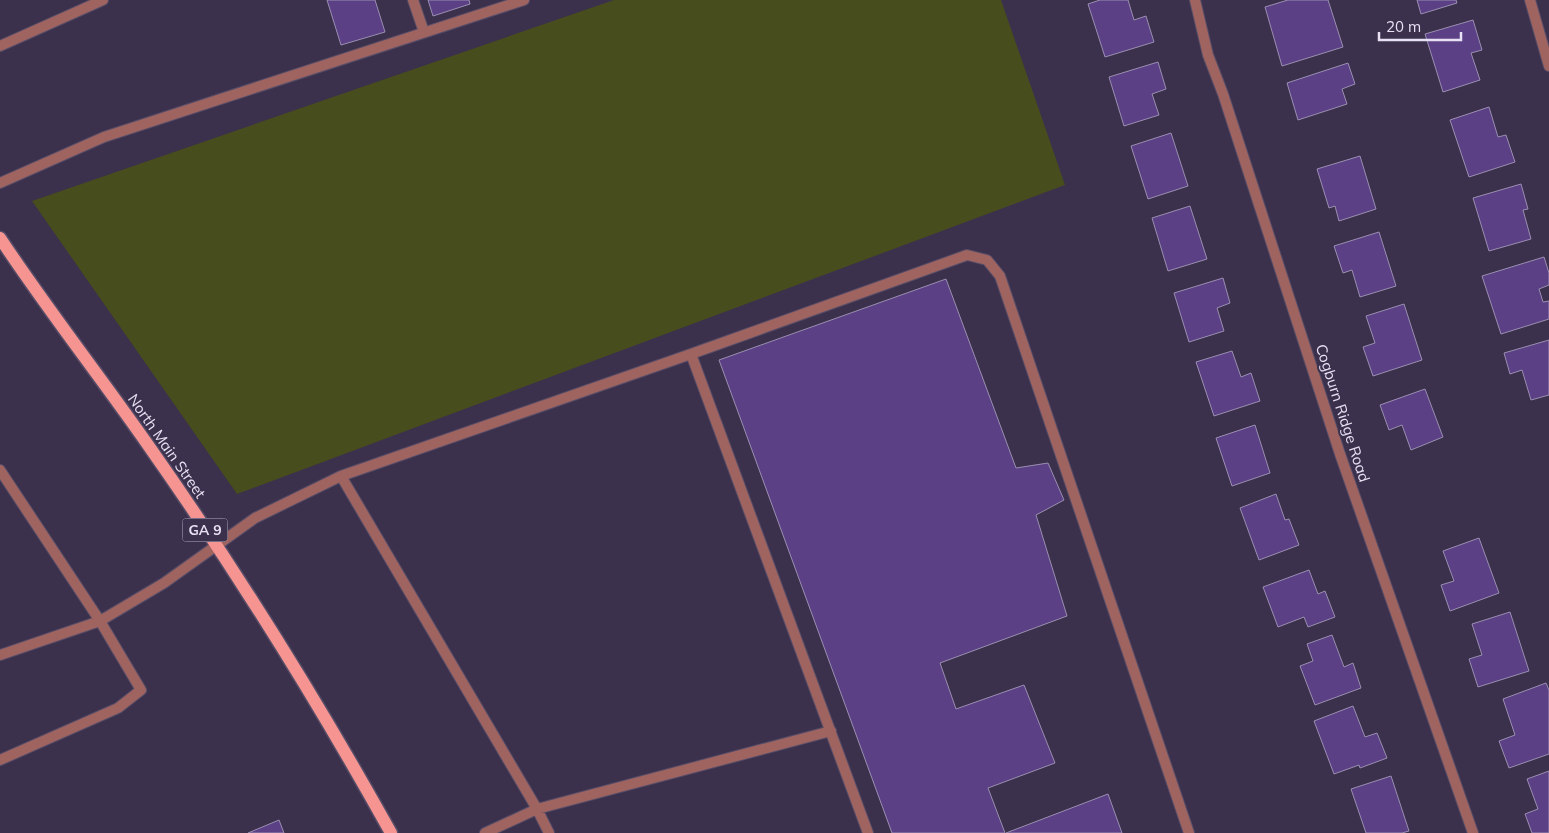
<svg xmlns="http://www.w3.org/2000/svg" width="1549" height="833" font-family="Mulish,sans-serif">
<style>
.green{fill:#474d1d}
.building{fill:#5c4086;stroke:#9a8fb0}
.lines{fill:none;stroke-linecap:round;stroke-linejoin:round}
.service-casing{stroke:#574d68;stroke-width:12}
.minor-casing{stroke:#574d68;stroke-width:12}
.primary-casing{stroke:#574d68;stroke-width:15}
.service{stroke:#9f6360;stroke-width:10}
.minor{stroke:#9f6360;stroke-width:10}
.primary{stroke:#f59490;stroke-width:12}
.labels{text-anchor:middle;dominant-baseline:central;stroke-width:4;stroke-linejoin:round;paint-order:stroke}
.shield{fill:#3b314d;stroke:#b3acc1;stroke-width:1}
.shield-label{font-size:14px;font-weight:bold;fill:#e7e1f3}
.street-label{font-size:15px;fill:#e7e1f3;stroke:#3b314d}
</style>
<rect width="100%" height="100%" fill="#3b314d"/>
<path class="green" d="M614,0h387l64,185 -828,309 -205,-293z"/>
<path class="building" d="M327,0h48l10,32 -44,13z
M428,0h41l1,4 -37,12z
M1100,0h28l6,20 12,-4 8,26 -49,15 -17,-53z
M1288,0h40l15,47 -61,19 -17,-59z
M1417,0h39l1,3 -36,11z
M1473,20l9,30 -11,3 9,27 -37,12 -18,-58z
M1158,62l8,27 -14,5 7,21 -35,11 -15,-49z
M1348,63l7,21 -13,5 5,15 -49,16 -11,-37z
M1489,107l9,30 8,-2 9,27 -46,15 -19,-57z
M1171,133l17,53 -40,13 -17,-53z
M1360,156l16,53 -37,12 -4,-15 -6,2 -12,-39z
M1521,184l7,25 -5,1 8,29 -42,12 -16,-53z
M1190,206l17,53 -39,12 -16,-53z
M1379,232l17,54 -36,11 -8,-27 -9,3 -9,-27z
M1544,257l5,16v12l-10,4 4,13 6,-1v18l-48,15 -19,-58z
M1223,278l7,25 -13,5 7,23 -35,11 -15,-49z
M946,279l70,189 32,-5 16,37 -28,15 31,101 -127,47 16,46 68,-24 31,78 -67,25 17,45h-113l-173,-473z
M1404,304l18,56 -49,16 -10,-29 12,-4 -9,-27z
M1549,340v55l-18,5 -9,-30 -12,4 -6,-21z
M1232,351l9,26 10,-4 9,28 -46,15 -18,-54z
M1425,389l18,48 -32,13 -9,-25 -13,5 -9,-25z
M1255,425l15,48 -38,13 -16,-48z
M1276,494l9,26 4,-1 10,26 -40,15 -19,-52z
M1479,538l20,55 -49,18 -9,-26 13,-4 -11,-30z
M1309,570l9,24 7,-3 10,26 -27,10 -4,-10 -26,10 -15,-40z
M1510,612l19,59 -51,16 -9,-28 13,-4 -10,-31z
M1332,635l12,32 9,-4 8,25 -46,17 -15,-39 13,-5 -6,-17z
M1546,683l3,7v64l-40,14 -10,-27 16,-6 -12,-36z
M1353,706l12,31 12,-4 10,25 -27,10 -1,-3 -25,9 -20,-53z
M1549,771v62h-17l-7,-19 13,-5 -11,-30z
M1391,776l18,55 -7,2h-36l-15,-44z
M1108,794l14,39h-116z
M279,820l5,13h-36z"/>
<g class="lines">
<g class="service-casing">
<path id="service" d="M413,0l11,32
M0,46l103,-46
M0,183l104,-46 420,-137
M691,354l276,-99 20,5 13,16 189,557
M0,470l100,151 41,69 -23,18 -118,52
M341,476l196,333 12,24
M0,655l100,-34 64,-38 91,-65 86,-42 350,-122 177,479
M485,833l52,-24 294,-78"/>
</g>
<g class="minor-casing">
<path id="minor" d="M1195,0l13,55 15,39 117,360 133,379
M1530,0l19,66"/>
</g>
<g class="primary-casing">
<path id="primary" d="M0,238c47,71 99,137 148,207 88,125 169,255 243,388"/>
</g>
<use href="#service" class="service"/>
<use href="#minor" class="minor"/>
<use href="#primary" class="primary"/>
</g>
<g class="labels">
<rect class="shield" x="182.5" y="518.5" width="45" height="23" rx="4"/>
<g class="shield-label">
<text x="205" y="530">GA 9</text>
</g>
<g class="street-label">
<text transform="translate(1343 413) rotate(72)">Cogburn Ridge Road</text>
<text transform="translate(167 446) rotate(55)">North Main Street</text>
</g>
</g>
<path d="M1379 32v8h82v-8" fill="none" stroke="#e7e1f3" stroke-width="2.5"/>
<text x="1386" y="32" font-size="15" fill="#e7e1f3" stroke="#3b314d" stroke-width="4" paint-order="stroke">20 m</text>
</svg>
